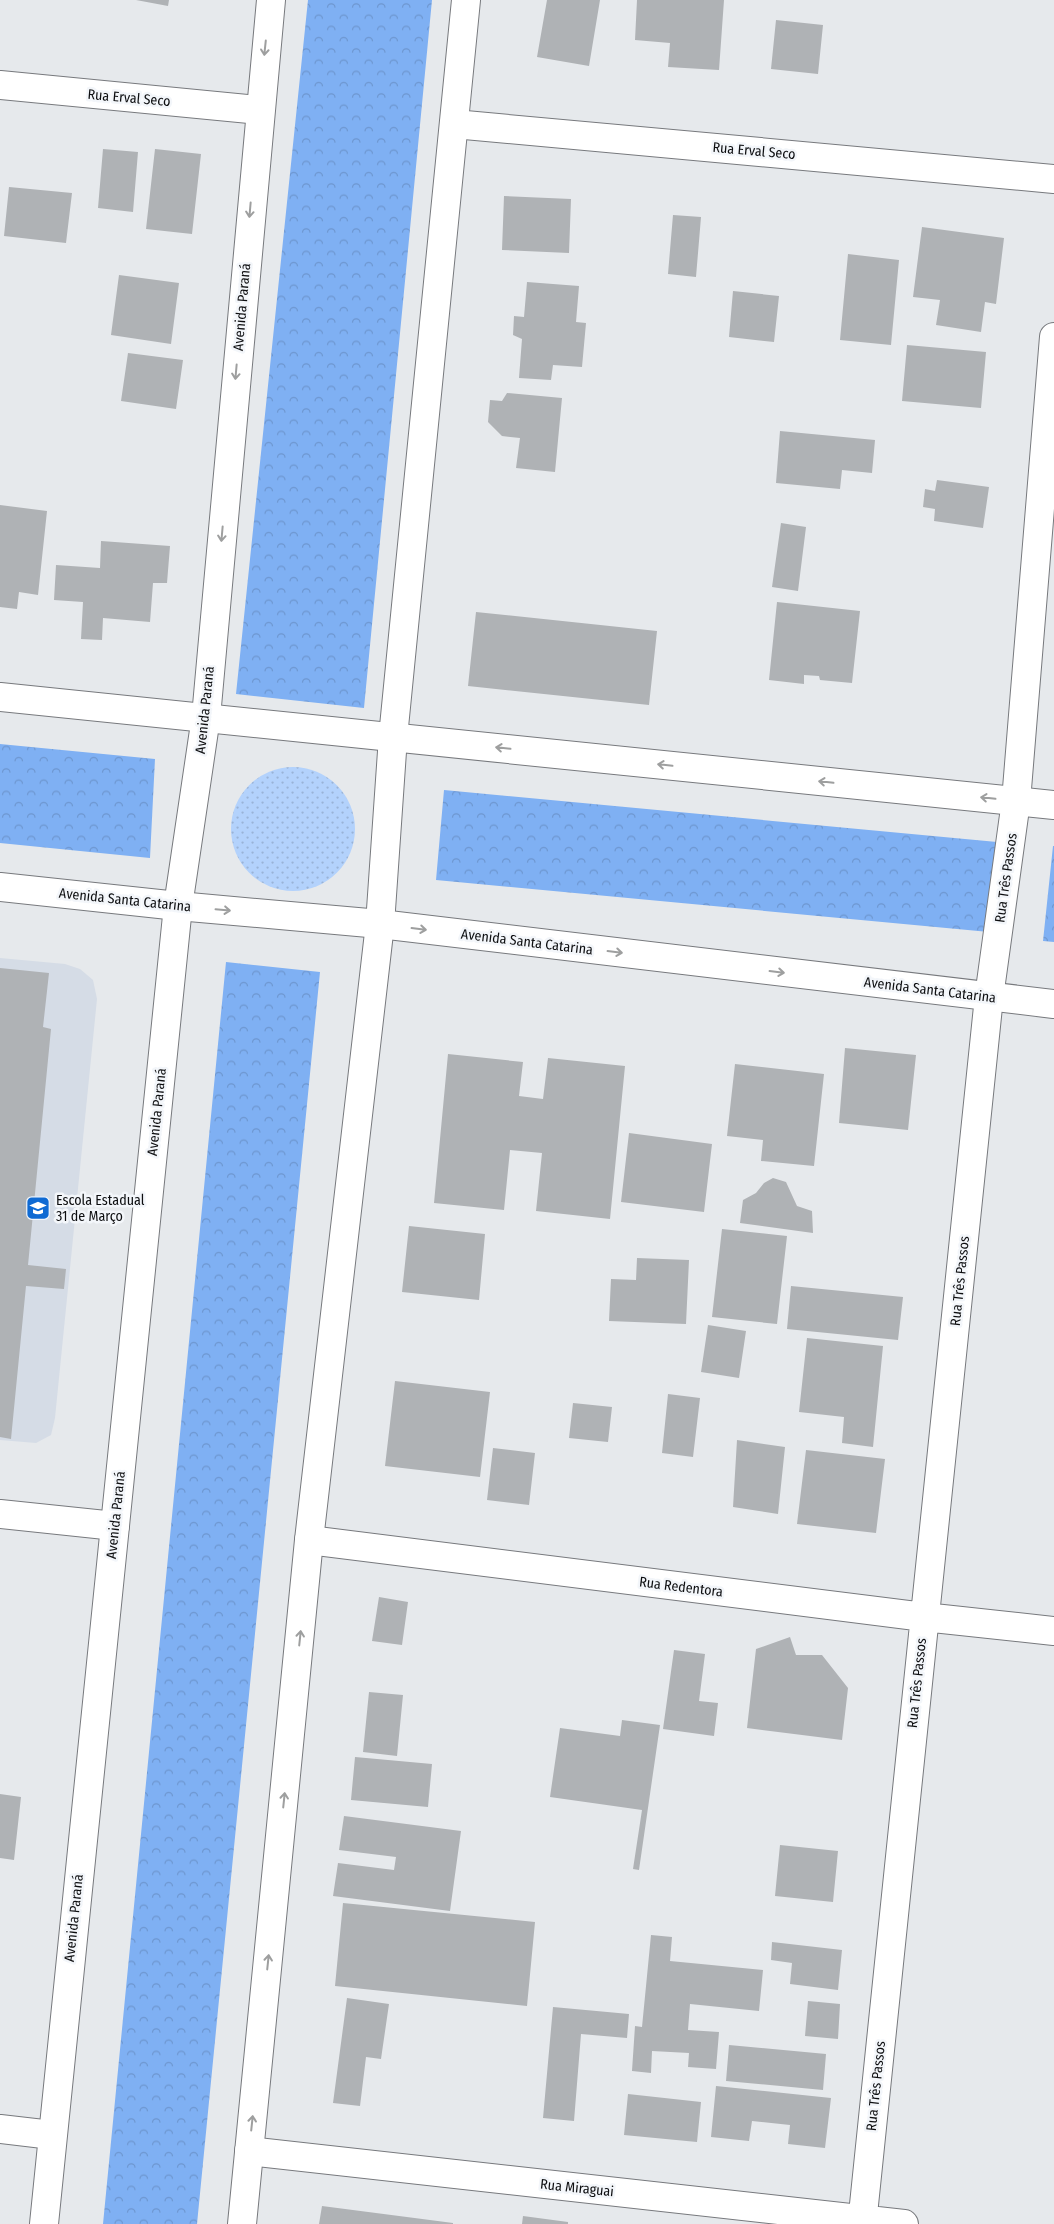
<svg xmlns="http://www.w3.org/2000/svg" width="1054" height="2224" font-family="'Fira Sans Condensed',sans-serif">
<style>
.built{fill:#d5dce6}
.grass{fill:url(#grass-dots)}
.forest{fill:url(#forest-crowns)}
.building{fill:#afb2b5}
.lines{fill:none;stroke-linecap:round;stroke-linejoin:round}
.minor-casing{stroke:#77797d;stroke-width:30}
.tertiary-casing{stroke:#77797d;stroke-width:30}
.secondary-casing{stroke:#77797d;stroke-width:30}
.minor{stroke:#fff;stroke-width:28}
.tertiary{stroke:#fff;stroke-width:28}
.secondary{stroke:#fff;stroke-width:28}
.oneway{stroke:#9e9f9f}
.labels{text-anchor:middle;dominant-baseline:central;stroke-width:5;stroke-linejoin:round;paint-order:stroke}
.street-label{font-size:14px;fill:#0d0e10;stroke:#f3f6fa}
.poi-label{font-size:14px;fill:#0d0e10;stroke:#f3f6fa;text-anchor:start}
</style>
<defs>
<pattern id="grass-dots" width="8" height="8" patternUnits="userSpaceOnUse" patternTransform="scale(1.25)"><rect width="8" height="8" fill="#b3d2fc"/><path d="M2 2h.1M6 6h.1" fill="none" stroke="#99b3d7" stroke-width="1.8" stroke-linecap="round"/></pattern>
<pattern id="forest-crowns" width="20" height="18" patternUnits="userSpaceOnUse" patternTransform="scale(1.25)"><rect width="20" height="18" fill="#7fb0f3"/><path d="M2 6a3 3 0 1 1 6 0M12 15a3 3 0 1 1 6 0" fill="none" stroke="#6d96cf"/></pattern>
</defs>
<rect width="100%" height="100%" fill="#e6e9ec"/>
<path class="built" d="M0,958l65,6 15,5 13,11 4,19 -42,419 -4,17 -15,8 -36,-3z"/>
<path class="grass" d="M231 829a62 62 0 1 1 124 0a62 62 0 1 1-124 0Z"/>
<path class="forest" d="M308,0h124l-68,708 -128,-14z
M0,744l155,15 -5,99 -150,-15z
M444,790l553,52 -8,90 -553,-52z
M1053,846h1v96l-11,-1z
M226,962l94,10 -123,1252h-94z"/>
<path class="building" d="M136,0h33l-1,6z
M547,0h53l-11,66 -52,-9z
M637,0h87l-5,70 -51,-3 2,-24 -35,-3z
M776,20l47,5 -5,49 -47,-5z
M103,149l35,3 -5,60 -35,-4z
M155,149l46,5 -9,80 -46,-5z
M9,187l63,6 -6,50 -62,-7z
M504,196l67,3 -2,54 -67,-3z
M673,215l28,2 -5,60 -28,-3z
M922,227l82,11 -8,66 -11,-2 -4,30 -45,-7 4,-25 -27,-3z
M848,254l51,6 -8,85 -51,-5z
M119,275l60,8 -8,61 -60,-9z
M527,282l52,4 -3,36 10,1 -4,44 -29,-2 -2,15 -32,-2 3,-39 -9,-4 1,-19 10,1z
M733,291l46,5 -5,46 -45,-5z
M907,345l79,7 -5,56 -79,-7z
M128,353l55,7 -7,49 -55,-8z
M507,393l55,5 -7,74 -39,-4 4,-30 -18,-2 -14,-14 2,-22 12,1z
M780,431l95,9 -3,33 -30,-3 -2,19 -64,-6z
M937,480l52,7 -6,41 -49,-7 1,-12 -12,-2 2,-18 10,2z
M0,505l47,6 -9,84 -19,-3 -2,17 -17,-2z
M781,523l25,4 -8,64 -26,-4z
M101,541l69,5 -3,37h-14l-3,39 -47,-4 -1,22 -21,-1 2,-37 -29,-2 2,-35 44,3z
M777,602l83,9 -8,72 -32,-3 -1,-4 -15,-1v9l-35,-4z
M476,612l181,19 -8,74 -181,-19z
M0,968l49,5 -6,54 8,2 -23,236 38,4 -2,20 -38,-3 -15,153 -11,-2z
M845,1048l71,7 -8,75 -69,-7z
M448,1054l75,8 -4,34 24,3 5,-41 77,8 -15,153 -74,-8 6,-58 -32,-3 -6,60 -70,-7z
M735,1064l89,10 -10,92 -53,-5 2,-21 -36,-4z
M629,1133l83,11 -8,68 -83,-10z
M773,1178l13,4 11,24 15,5 1,22 -73,-10 3,-23 13,-7 8,-10z
M409,1226l76,8 -6,66 -77,-8z
M722,1229l65,7 -10,88 -65,-7z
M637,1258l52,2 -3,64 -77,-3 2,-42 25,1z
M791,1286l112,11 -5,43 -111,-11z
M708,1325l38,6 -7,47 -38,-6z
M807,1338l76,8 -10,101 -31,-4 2,-26 -45,-5z
M395,1381l95,11 -10,85 -95,-11z
M668,1394l32,4 -7,59 -31,-4z
M573,1403l39,4 -4,35 -39,-4z
M737,1440l48,7 -7,67 -45,-7z
M493,1448l42,5 -6,52 -42,-5z
M806,1450l79,9 -9,74 -79,-9z
M379,1597l29,5 -6,43 -30,-4z
M790,1637l6,18h26l26,33 -6,52 -95,-12 9,-79z
M674,1650l31,4 -6,47 19,2 -4,33 -51,-7z
M369,1692l34,3 -6,61 -34,-4z
M622,1720l38,5 -21,145 -6,-1 9,-59 -92,-13 10,-69 60,8z
M355,1757l77,7 -4,43 -77,-7z
M0,1794l21,3 -7,63 -14,-2z
M344,1816l117,15 -11,80 -117,-15 5,-33 56,7 2,-13 -57,-7z
M780,1845l58,6 -5,51 -58,-6z
M343,1903l192,19 -8,84 -192,-20z
M651,1935l21,2 -2,24 93,9 -4,41 -69,-7 -2,26 31,2 -3,37 -28,-2 1,-14 -37,-2 -1,22 -19,-2 3,-45 7,1z
M772,1942l70,8 -4,40 -48,-6 2,-21 -21,-3z
M347,1998l42,6 -8,55 -15,-2 -6,49 -27,-3z
M808,2001l32,3 -2,35 -33,-3z
M553,2007l76,7 -2,24 -46,-4 -7,87 -31,-3z
M729,2045l97,9 -3,36 -97,-9z
M716,2086l115,12 -6,50 -37,-4 2,-19 -38,-4 -3,20 -38,-4z
M628,2094l73,8 -4,40 -73,-7z
M322,2206l131,17v1h-134z
M523,2216l45,6v2h-46z"/>
<g class="lines">
<g class="minor-casing">
<path id="minor" d="M0,85l259,25
M454,124l600,55
M0,1514l115,12
M309,1540l615,77 130,14
M0,2129l52,6
M249,2151l655,73
M862,2224l127,-1227 27,-196 38,-464"/>
</g>
<g class="tertiary-casing">
<path id="tertiary" d="M0,697l1054,108
M0,887l178,19 202,18 674,80"/>
</g>
<g class="secondary-casing">
<path id="secondary" d="M44,2224l134,-1318 28,-189 65,-717
M242,2224l67,-684 71,-616 13,-187 73,-737"/>
</g>
<use href="#minor" class="minor"/>
<use href="#tertiary" class="tertiary"/>
<use href="#secondary" class="secondary"/>
</g>
<defs><path id="oneway-shaft" d="M-6 0H5M1.5-3L5.5 0L1.5 3" fill="none" stroke-width="1.6" stroke-linecap="round" stroke-linejoin="round" transform="scale(1.25)"/></defs>
<g class="oneway">
<use href="#oneway-shaft" transform="translate(265 48) rotate(96)"/>
<use href="#oneway-shaft" transform="translate(250 210) rotate(95)"/>
<use href="#oneway-shaft" transform="translate(236 372) rotate(95)"/>
<use href="#oneway-shaft" transform="translate(222 534) rotate(95)"/>
<use href="#oneway-shaft" transform="translate(503 748) rotate(-174)"/>
<use href="#oneway-shaft" transform="translate(665 765) rotate(-174)"/>
<use href="#oneway-shaft" transform="translate(826 782) rotate(-174)"/>
<use href="#oneway-shaft" transform="translate(988 798) rotate(-174)"/>
<use href="#oneway-shaft" transform="translate(223 910) rotate(5)"/>
<use href="#oneway-shaft" transform="translate(419 929) rotate(7)"/>
<use href="#oneway-shaft" transform="translate(615 952) rotate(7)"/>
<use href="#oneway-shaft" transform="translate(777 972) rotate(7)"/>
<use href="#oneway-shaft" transform="translate(300 1638) rotate(-84)"/>
<use href="#oneway-shaft" transform="translate(284 1800) rotate(-84)"/>
<use href="#oneway-shaft" transform="translate(268 1962) rotate(-84)"/>
<use href="#oneway-shaft" transform="translate(252 2123) rotate(-84)"/>
</g>
<defs>
<g id="school-square" transform="scale(1.25)"><rect x="-9" y="-9" width="18" height="18" rx="4" fill="#0f6ad3" stroke="#f3f6fa"/><path d="M0-5L7-2L0 1L-7-2ZM-4 1L0 2.5L4 1V4Q0 6-4 4Z" fill="#fff"/></g>
</defs>
<g fill-rule="evenodd">
<use href="#school-square" x="38" y="1208"/>
</g>
<g class="labels">
<g class="street-label">
<text transform="translate(129 98) rotate(5)">Rua Erval Seco</text>
<text transform="translate(754 151) rotate(5)">Rua Erval Seco</text>
<text transform="translate(242 307) rotate(-85)">Avenida Paraná</text>
<text transform="translate(205 710) rotate(-84)">Avenida Paraná</text>
<text transform="translate(1006 878) rotate(-82)">Rua Três Passos</text>
<text transform="translate(125 900) rotate(6)">Avenida Santa Catarina</text>
<text transform="translate(527 942) rotate(7)">Avenida Santa Catarina</text>
<text transform="translate(930 990) rotate(7)">Avenida Santa Catarina</text>
<text transform="translate(157 1112) rotate(-84)">Avenida Paraná</text>
<text transform="translate(960 1281) rotate(-84)">Rua Três Passos</text>
<text transform="translate(116 1515) rotate(-84)">Avenida Paraná</text>
<text transform="translate(681 1587) rotate(7)">Rua Redentora</text>
<text transform="translate(917 1683) rotate(-84)">Rua Três Passos</text>
<text transform="translate(74 1918) rotate(-84)">Avenida Paraná</text>
<text transform="translate(876 2086) rotate(-84)">Rua Três Passos</text>
<text transform="translate(577 2188) rotate(6)">Rua Miraguai</text>
</g>
<g class="poi-label">
<text x="56" y="1200">Escola Estadual<tspan x="56" dy="16">31 de Março</tspan></text>
</g>
</g>
</svg>
